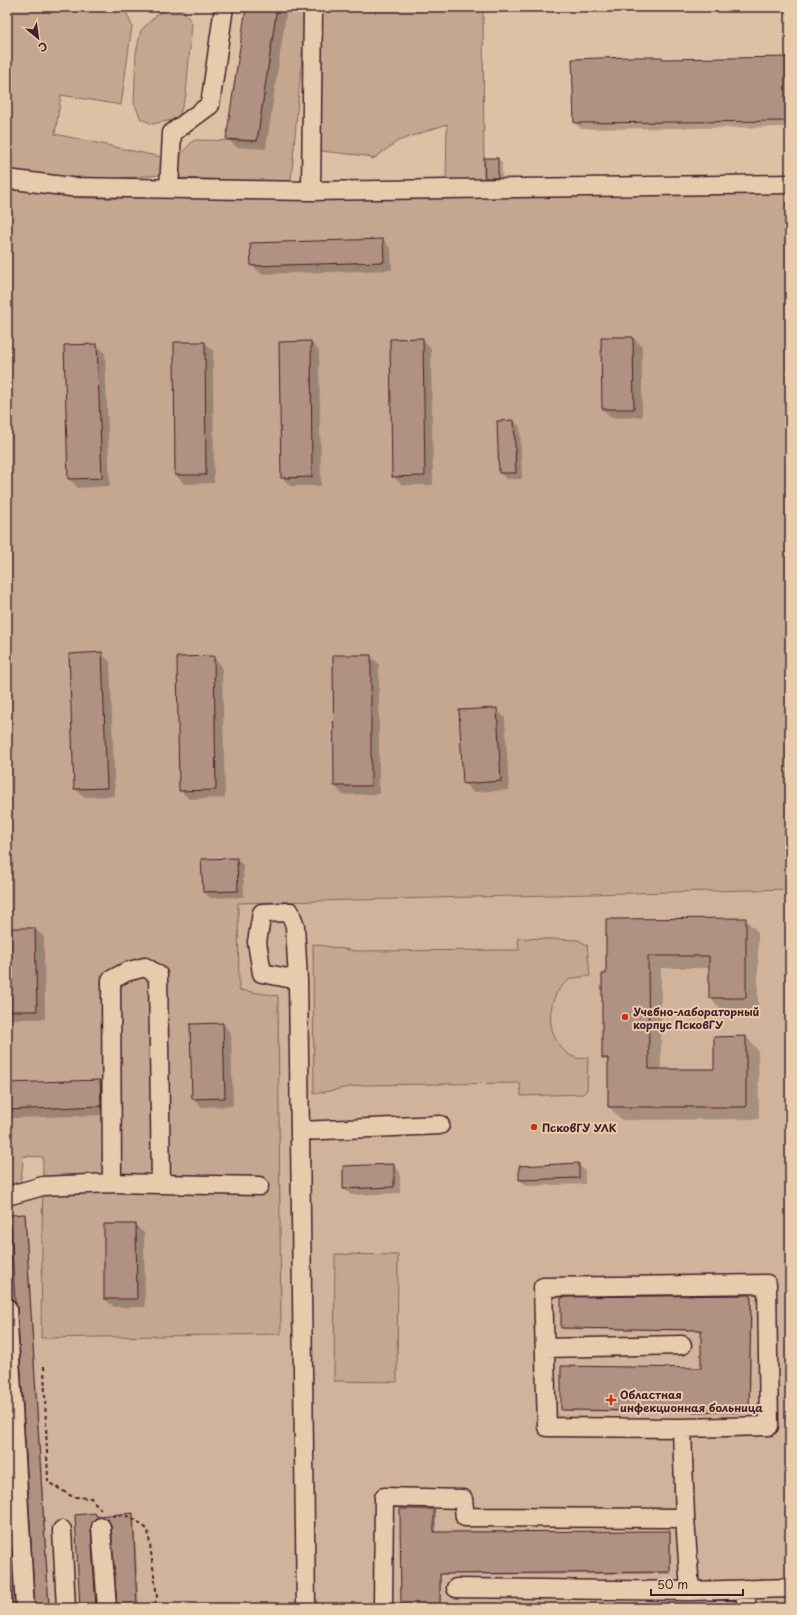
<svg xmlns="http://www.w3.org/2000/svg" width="797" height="1615" font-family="'Playpen Sans',sans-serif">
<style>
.built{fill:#d0b39a}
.green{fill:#c4a691;stroke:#87625e}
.shadow{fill:#0003}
.building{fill:#b19181;stroke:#4a1f2b}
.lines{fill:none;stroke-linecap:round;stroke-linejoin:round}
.minor-casing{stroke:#4a1f2b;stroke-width:21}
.path{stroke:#4a1f2b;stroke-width:2;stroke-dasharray:4 3;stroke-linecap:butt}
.minor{stroke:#e6cbad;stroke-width:18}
.poi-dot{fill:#c8321e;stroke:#e6cbad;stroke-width:1.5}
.labels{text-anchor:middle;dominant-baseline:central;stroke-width:4;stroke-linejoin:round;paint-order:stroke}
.poi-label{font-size:11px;font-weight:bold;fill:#4a1f2b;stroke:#e6cbad;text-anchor:start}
</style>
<rect width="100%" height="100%" fill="#ddc1a5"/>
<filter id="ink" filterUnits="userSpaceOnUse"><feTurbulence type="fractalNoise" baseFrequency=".025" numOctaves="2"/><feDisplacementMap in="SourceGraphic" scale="8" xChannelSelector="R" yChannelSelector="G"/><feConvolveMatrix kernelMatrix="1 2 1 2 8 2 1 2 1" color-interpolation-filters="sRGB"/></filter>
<g filter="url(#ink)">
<path class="built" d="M790,889v719h-783v-409l36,-1 -2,140 237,-342 -39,-6 -1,-87z"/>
<path class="green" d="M7,7h117l8,19 -11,79 -60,-10 -6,39 111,24 -6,17 -62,5 -91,-10z
M277,7h31v32l-5,6 -12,137 -114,-4 -3,-17 20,-21 63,1z
M321,7h162l1,173h-38l1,-56 -49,17 -25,18 -6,-3 -46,-5z
M170,8l13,2 9,13 -6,72 -8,24 -26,5 -11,-5 -7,-16 2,-50 5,-23 17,-16z
M7,188l74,10 403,-1 306,-4v696l-552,14 1,87 39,6 3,338 -240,4 2,-181 -19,-1 -4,29 -13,7z
M518,938l60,2 9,5 3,31c-6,1 -16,1 -21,4 -27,17 -24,67 7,78 3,1 8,0 12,0l-1,32 -4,4 -62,2 -1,-13 -160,2 -46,9 -1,-150 43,7 163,-1z
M335,1254l63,1 -1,127 -63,-1z"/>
<path class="shadow" d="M247,7h40l-21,142 -30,-2 -9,-9z
M662,58l2,2 126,-2v69l-209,2 -6,-6z
M498,159l4,4v18l-12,1 -4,-5z
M383,240l8,9 1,21 -131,4 -9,-9z
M602,338h31l9,8v71l-31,1 -8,-9z
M422,339l9,9 2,137h-31l-9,-9z
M311,342l8,9 2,135h-31l-8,-9z
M175,343h30l8,8 1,132 -30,1 -8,-9z
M97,345l8,8 5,133 -32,2 -9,-9z
M514,421l6,6 2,52h-16l-6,-6z
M101,653l9,9 5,134 -31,1 -9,-8z
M334,656h36l9,8v130l-36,1 -8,-9z
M213,657l9,9 3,132 -36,1 -9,-9z
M496,709l9,9 4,72 -36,2 -9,-9z
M7,714l3,85h-3z
M236,859l7,6 1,32 -34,1 -6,-6z
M745,919l13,13v78l-35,1 -13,-13v-30h-49v102h54l31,-33 12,13 1,69 -137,1 -13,-13v-44l-6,-5 4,-83v-55z
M7,929h28l9,8 1,82h-38z
M223,1024l8,9 2,73 -32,1 -8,-8z
M99,1081l9,9 1,25 -96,3 -6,-6v-28z
M578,1164l7,7v13l-58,2 -7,-6v-13z
M393,1165l7,7v21l-49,2 -7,-6z
M24,1215l2,2 24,391h-14l-19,-305 -10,-3v-84z
M135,1225l9,8 1,74h-31l-9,-8z
M750,1296l2,1 -2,117 -187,-3 -1,-2 140,-40v-38l-139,-2 -1,-1z
M7,1463l7,110 1,35h-8z
M434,1510l2,2v21l233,-1 2,1v41l-230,1v33h-39z
M95,1514l2,2 35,-2 2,2 5,92h-21l-6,-82 -4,-7 -6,-1 -9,6 -1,6 6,78h-17l-5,-92z
M730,1607l1,1h-111z"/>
<path class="building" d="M246,7h31l-20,134 -31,-2z
M629,57h33l1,2 127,-2v64l-216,2 -2,-64z
M484,158h14v20h-13z
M383,239l1,23 -133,4 -1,-23z
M601,337h32l1,72h-32z
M423,338l2,138 -33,1 -2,-138z
M311,341l1,136 -31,1 -2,-136z
M174,342h31l1,133h-31z
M97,344l5,134 -34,1 -4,-134z
M514,420l2,53h-17l-2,-52z
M102,652l5,136 -33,1 -5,-135z
M333,655h38v131h-37z
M214,656l2,134 -37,1 -2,-134z
M497,708l4,73 -38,3 -4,-74z
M237,858l1,33 -35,1 -2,-33z
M746,918v80h-37v-42h-61l1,113h65v-32l32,-1v71h-138v-49h-6v-84h4v-55z
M7,928h28l2,83h-30z
M223,1023l2,75 -33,1 -2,-75z
M100,1080l1,26 -94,4v-27z
M579,1163v15l-60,2v-14z
M394,1164v23l-51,2v-23z
M25,1214l24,394h-14l-18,-301 -2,-5 -5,-87z
M104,1224h32l1,75h-33z
M751,1295l-2,117 -188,-2v-44l140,2v-38l-140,-2v-31z
M400,1509h34v23l236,-1v41l-230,2v34h-39z
M95,1513l1,3 37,-3 4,95h-20l-6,-82 -2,-5 -8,-4 -6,2 -4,9 5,80h-16l-5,-93z"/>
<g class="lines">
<g class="minor-casing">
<path id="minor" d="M7,179l64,8 240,4 479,-7
M169,188l3,-55 38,-28 14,-98
M311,191l2,-184
M298,980l-36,-7 -5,-31 5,-29 28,-1 5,14 3,54 8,628
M300,1131l140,-6
M112,1183l-1,-203 15,-8 19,-5 13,8 3,209
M7,1196l36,-10 69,-3 147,3
M7,1308l18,300
M545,1348l137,-3
M682,1428l-135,-1 -4,-140 224,-3 2,142 -87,2 3,90
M101,1527l6,81
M62,1530l4,78
M456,1588l234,3 100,-3
M383,1608l1,-111 79,2 2,18 220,1 5,73
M746,1608v-19"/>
</g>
<path class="path" d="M44,1366l4,116 25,15 18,1 12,14
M112,1516c15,-4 25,4 36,14l9,67 -3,11"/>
<use href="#minor" class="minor"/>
</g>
</g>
<g class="poi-dot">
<circle cx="625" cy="1017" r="4"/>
<circle cx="534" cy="1127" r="4"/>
<path d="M609 1394h4v4h4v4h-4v4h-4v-4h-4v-4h4z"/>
</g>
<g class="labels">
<g class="poi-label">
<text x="633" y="1011">Учебно-лабораторный<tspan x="633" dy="13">корпус ПсковГУ</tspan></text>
<text x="542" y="1127">ПсковГУ УЛК</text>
<text x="620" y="1394">Областная<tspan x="620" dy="13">инфекционная больница</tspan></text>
</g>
</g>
<rect width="797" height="1615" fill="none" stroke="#e6cbad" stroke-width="24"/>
<rect x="12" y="12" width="773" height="1591" fill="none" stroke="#4a1f2b" stroke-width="1.5" filter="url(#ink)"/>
<g transform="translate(38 38) rotate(151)" stroke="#e6cbad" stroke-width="3" paint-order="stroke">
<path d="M0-3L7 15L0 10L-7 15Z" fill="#4a1f2b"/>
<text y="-6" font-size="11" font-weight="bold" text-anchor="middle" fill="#4a1f2b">С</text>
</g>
<path d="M651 1589v6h92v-6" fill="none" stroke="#4a1f2b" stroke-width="2"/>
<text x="657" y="1589" font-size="12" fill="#4a1f2b" stroke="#e6cbad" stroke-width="3" paint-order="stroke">50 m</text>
</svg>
